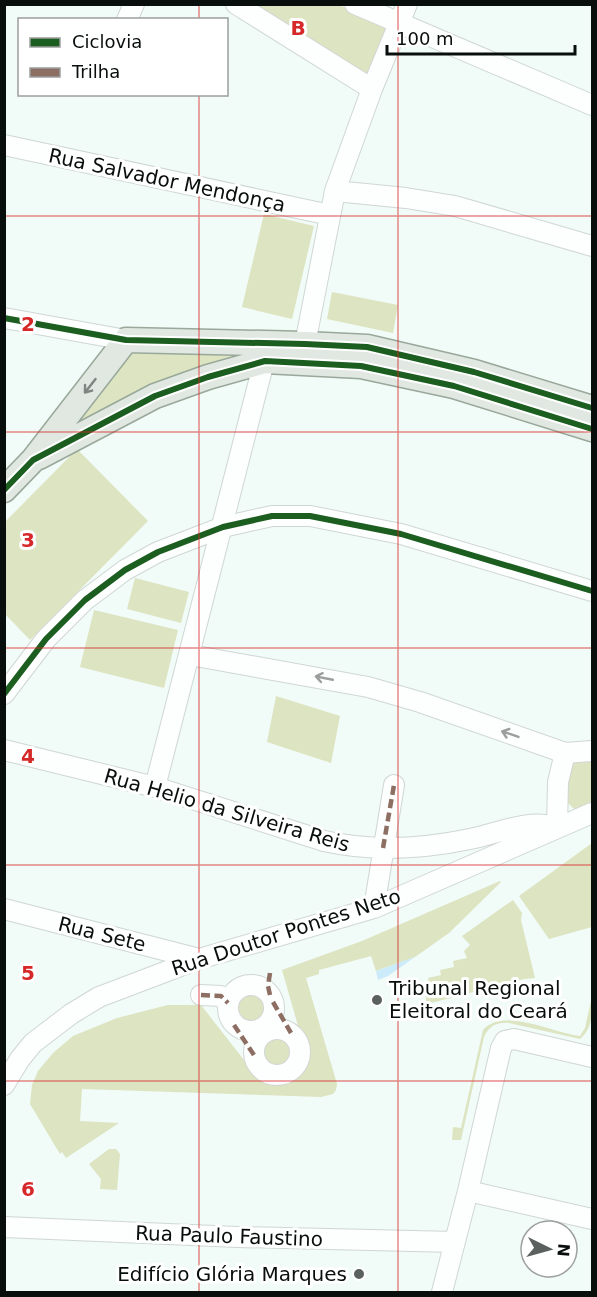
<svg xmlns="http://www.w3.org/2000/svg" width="597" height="1297" font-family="'DejaVu Sans',sans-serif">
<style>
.green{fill:#dde4c1}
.water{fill:#cbebfa}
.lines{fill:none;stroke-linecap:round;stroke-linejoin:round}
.minor-casing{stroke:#cfd7d4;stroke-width:22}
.major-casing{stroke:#98a89a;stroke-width:27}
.minor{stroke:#fdfefe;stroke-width:20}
.major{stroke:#e1e8e1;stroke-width:24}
.quiet{stroke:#8d6e63;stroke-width:4.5;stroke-dasharray:9 4.5;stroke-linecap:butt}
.cycleway-casing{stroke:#fff;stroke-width:10}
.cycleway{stroke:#1b5e20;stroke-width:6}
.oneway{stroke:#7f8681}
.oneway2{stroke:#9b9e9d}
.grid{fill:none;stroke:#d62828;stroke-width:1.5;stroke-opacity:0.55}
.poi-dot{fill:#5a615e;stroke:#fff;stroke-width:2}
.labels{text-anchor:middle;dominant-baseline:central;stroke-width:6;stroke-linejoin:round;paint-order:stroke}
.street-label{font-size:20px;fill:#080e0c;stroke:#fff}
.poi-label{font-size:20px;fill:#080e0c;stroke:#fff;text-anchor:start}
.grid-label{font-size:20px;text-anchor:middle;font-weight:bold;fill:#d62828;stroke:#fff;stroke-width:6;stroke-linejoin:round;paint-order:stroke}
</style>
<rect width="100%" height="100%" fill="#f1fbf7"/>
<path class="green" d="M251,5h88l47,19 2,3 -18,51z
M264,214l50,12 -22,93 -50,-12z
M332,292l66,13 -5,28 -66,-14z
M130,352h100l5,2v3l-157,73 -15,-2z
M77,449l71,72 -118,119 -25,-26v-92z
M135,578l54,14 -8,31 -54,-14z
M94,610l84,20 -14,58 -84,-21z
M276,696l64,20 -9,47 -64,-21z
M592,758v45l-11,5 -7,1 -9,-9 2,-29 6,-11z
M592,843v84l-43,12 -30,-43z
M500,881l1,1 -52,51 -34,24 -39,14 -5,-15 -52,14v4l-13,4 31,106 -1,6 -3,4 -12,3 -239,-8 -2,32 39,2 -53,35 -4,-6 -2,2 -30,-50 2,-19 6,-14 15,-18 20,-17 44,-18 51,-13h33l50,64 7,7 9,5h19l10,-7 8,-13 1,-11 -23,-80 80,-29z
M513,900l9,13 -1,7 14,58 -11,1 -97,25 -2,-10 -9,3 -3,-10 16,-4 -1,-5 13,-3 -1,-5 14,-3 -1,-6 14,-3 -3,-7 6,-6 -8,-9z
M237 1007a15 15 0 1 1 30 0a15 15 0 1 1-30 0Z
M592,996c1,15 1,32 -12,43l-71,-16c-12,-1 -20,3 -25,14l-23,103h-9l1,-13 8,1 22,-98c20,-23 70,3 97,6l5,-8z
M263 1053a15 15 0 1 1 30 0a15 15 0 1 1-30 0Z
M109,1149h7l4,5 -3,36 -17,-1 1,-10 -12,-15z"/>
<path class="water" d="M415,957l-27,19 -10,4 -2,-9z"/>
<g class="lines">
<g class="minor-casing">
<path id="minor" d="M236,4l136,85
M355,4l237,101
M127,20l7,-16
M4,145l326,70
M335,191l71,7 49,8 137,40
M4,318l122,22
M305,344l30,-153 37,-102 35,-85
M190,655l178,32 52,15 145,51 27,-2
M4,694l42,-55 39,-39 40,-30 33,-18 65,-25 49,-11h38l91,18 191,57
M4,750l151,37 169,54c49,11 98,8 146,-2 26,-5 56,-19 81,-13
M155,787l112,-437
M557,827l1,-45 7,-29
M374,908l20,-123
M4,909l195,50
M228 1008a23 23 0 1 1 46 0a23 23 0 1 1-46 0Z
M201,995l20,1 7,7
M254 1052a23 23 0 1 1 46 0a23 23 0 1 1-46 0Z
M4,1085l16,-26 13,-16 38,-29 28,-17 100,-38 175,-51 218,-95
M468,1191l124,28
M4,1227l234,10 217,5
M442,1292l26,-101 33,-143 4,-7 9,-2 78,18"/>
</g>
<g class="major-casing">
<path id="major" d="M39,457l116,-61 53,-19 57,-16 96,5 93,20 138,43
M4,490l29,-30 93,-120 179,4 62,3 107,25 118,36"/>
</g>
<use href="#minor" class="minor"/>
<use href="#major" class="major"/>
<path class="quiet" d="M383,848l11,-63
M201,995l20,1 7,7
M270,995l-2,-9 2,-13
M273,1002l18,31
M234,1025l20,30"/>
<g class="cycleway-casing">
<path id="cycleway" d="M4,318l122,22 179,4 62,3 107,25 118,36
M4,490l29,-30 122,-64 53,-19 57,-16 96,5 93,20 138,43
M4,694l42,-55 39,-39 40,-30 33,-18 65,-25 49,-11h38l91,18 191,57"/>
</g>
<use href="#cycleway" class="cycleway"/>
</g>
<defs><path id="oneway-shaft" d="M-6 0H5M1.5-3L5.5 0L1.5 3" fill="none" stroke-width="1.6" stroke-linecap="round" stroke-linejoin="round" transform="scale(1.5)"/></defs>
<use class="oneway" href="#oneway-shaft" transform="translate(90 386) rotate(128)"/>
<g class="oneway2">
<use href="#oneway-shaft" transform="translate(324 678) rotate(-169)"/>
<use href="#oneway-shaft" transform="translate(510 734) rotate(-161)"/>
</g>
<path class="grid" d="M199,4v16M398,4v1288M199,94v1198M4,216h588M4,432h588M4,648h588M4,865h588M4,1081h588"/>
<g class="poi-dot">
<circle cx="377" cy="1000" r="6"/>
<circle cx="359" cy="1274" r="6"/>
</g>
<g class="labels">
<g class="street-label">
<text transform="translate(167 180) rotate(12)">Rua Salvador Mendonça</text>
<text transform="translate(227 810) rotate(16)">Rua Helio da Silveira Reis</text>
<text transform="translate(286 932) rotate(-18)">Rua Doutor Pontes Neto</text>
<text transform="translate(102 934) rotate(14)">Rua Sete</text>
<text transform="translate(229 1236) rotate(2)">Rua Paulo Faustino</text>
</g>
<g class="poi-label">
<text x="389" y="988">Tribunal Regional<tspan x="389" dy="23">Eleitoral do Ceará</tspan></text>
<text x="347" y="1274" text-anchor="end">Edifício Glória Marques</text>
</g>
</g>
<g class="grid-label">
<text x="298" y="35">B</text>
<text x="28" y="331">2</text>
<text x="28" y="547">3</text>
<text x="28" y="763">4</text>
<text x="28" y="980">5</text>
<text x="28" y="1196">6</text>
</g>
<rect width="597" height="1297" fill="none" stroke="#080e0c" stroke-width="12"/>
<rect x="18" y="18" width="210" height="78" fill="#ffffff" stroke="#9c9f9e" stroke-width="1.5"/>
<rect x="30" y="38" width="30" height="9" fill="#1b5e20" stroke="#9c9f9e" stroke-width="1.5"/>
<text x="72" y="48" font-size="18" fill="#080e0c">Ciclovia</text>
<rect x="30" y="68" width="30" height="9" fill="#8d6e63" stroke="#9c9f9e" stroke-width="1.5"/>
<text x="72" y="78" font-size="18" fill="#080e0c">Trilha</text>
<g transform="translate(549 1249) rotate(95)"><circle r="28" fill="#ffffff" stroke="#9c9f9e" stroke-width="1.5"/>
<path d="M0-4.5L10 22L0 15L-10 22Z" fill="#5a615e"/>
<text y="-9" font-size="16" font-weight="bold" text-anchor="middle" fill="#080e0c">N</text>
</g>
<path d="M387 45v9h188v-9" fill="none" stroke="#080e0c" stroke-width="3"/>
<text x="396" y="45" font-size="18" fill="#080e0c" stroke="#ffffff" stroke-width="4.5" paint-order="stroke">100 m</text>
</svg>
